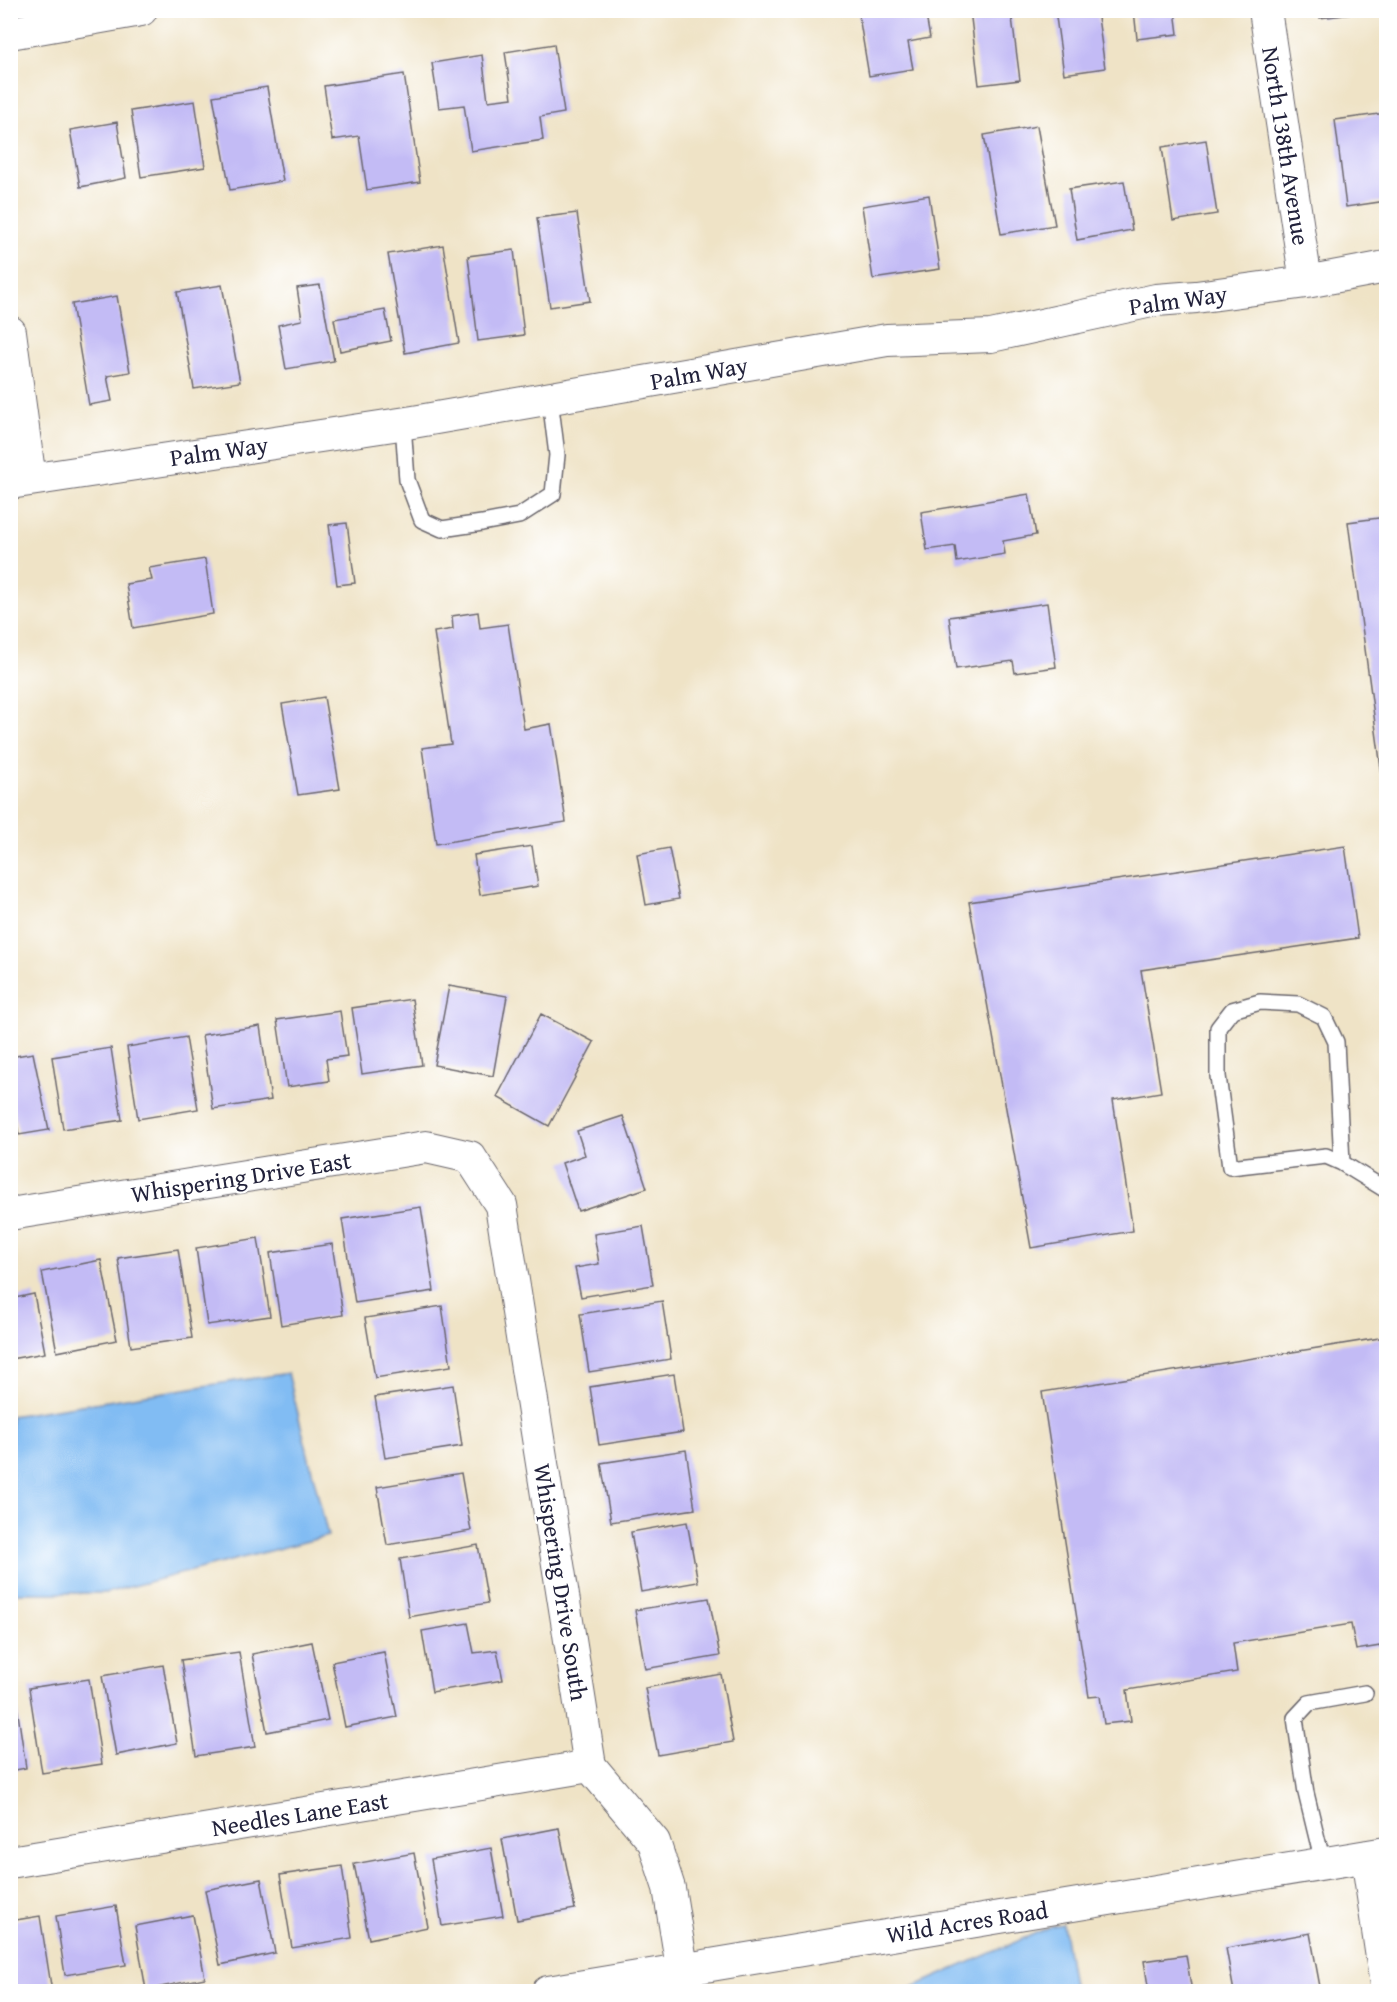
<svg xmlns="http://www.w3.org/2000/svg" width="1397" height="2002" font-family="'Gentium Book Plus',serif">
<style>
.water{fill:#81bcf3;stroke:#526f97;stroke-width:1.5}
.building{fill:#c3bbf5}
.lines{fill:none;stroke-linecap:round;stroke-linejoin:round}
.service-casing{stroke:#6a666c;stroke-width:18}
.minor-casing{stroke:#6a666c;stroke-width:34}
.service{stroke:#fff;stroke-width:15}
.minor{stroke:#fff;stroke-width:32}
.labels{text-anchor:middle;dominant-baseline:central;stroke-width:4.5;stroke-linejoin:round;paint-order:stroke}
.street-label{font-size:24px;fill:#22223b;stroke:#fff}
</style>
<rect width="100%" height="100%" fill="#fff"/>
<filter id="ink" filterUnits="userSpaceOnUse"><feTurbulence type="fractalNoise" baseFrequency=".0167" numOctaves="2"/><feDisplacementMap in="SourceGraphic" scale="12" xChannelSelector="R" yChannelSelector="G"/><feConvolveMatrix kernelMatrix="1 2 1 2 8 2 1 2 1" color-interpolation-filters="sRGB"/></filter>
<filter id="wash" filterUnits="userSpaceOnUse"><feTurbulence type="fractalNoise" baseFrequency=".008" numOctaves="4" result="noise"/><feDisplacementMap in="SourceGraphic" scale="24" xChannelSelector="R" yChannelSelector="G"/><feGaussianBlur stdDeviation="1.35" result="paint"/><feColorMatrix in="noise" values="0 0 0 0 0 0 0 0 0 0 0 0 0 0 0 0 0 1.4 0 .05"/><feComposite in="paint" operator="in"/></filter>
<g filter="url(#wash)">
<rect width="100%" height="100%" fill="#efe3c6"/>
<path class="water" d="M288,1373l40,163 -223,57h-94v-177z
M1063,1924l11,67h-170l148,-65z"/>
<g id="blocks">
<path class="building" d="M858,10h67l5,28 -22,4 5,27 -44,7z
M970,10h41l9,70 -41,5z
M1055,10h42l8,58 -41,6z
M1134,10h41l3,24 -41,5z
M1319,10h50v2l-49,6z
M554,44l10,69 -24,4 3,23 -72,11 -7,-46 -25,3 -7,-45 50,-8 6,46 24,-3 -7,-46z
M404,74l16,108 -53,8 -8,-54 -27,4 -8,-54z
M267,87l16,94 -53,9 -17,-94z
M195,101l10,66 -64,10 -10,-66z
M1386,113v88l-40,6 -11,-87z
M117,122l9,56 -46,9 -10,-57z
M1037,126l18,99 -54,9 -17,-99z
M1206,140l11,74 -44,7 -11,-74z
M1124,181l8,49 -55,10 -8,-51z
M929,195l11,74 -67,10 -11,-73z
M577,213l13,88 -40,6 -13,-89z
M443,245l16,98 -54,10 -17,-99z
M514,250l10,85 -46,6 -10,-85z
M222,285l18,97 -46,7 -17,-97z
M320,285l14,76 -48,8 -8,-44 24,-5 -5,-32z
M117,296l13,76 -23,4 5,25 -23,4 -17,-101z
M385,310l6,31 -51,10 -6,-32z
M1029,494l7,41 -33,6 2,13 -48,8 -2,-16 -28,4 -6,-38z
M1386,517v281h-1l-37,-276z
M347,523l8,60 -18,2 -8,-60z
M205,559l8,55 -80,14 -7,-44 26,-4 -3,-12z
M1047,603l9,64 -41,6 -2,-12 -57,8 -7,-52z
M478,612l2,16 28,-4 16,105 27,-5 15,98 -130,22 -14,-96 29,-4 -17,-112 19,-3 -1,-13z
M324,697l16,92 -42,6 -16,-91z
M532,846l6,40 -58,9 -6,-40z
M1345,846l13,92 -217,32 20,122 -48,8 20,131 -102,17 -62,-346z
M669,848l10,51 -33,6 -9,-51z
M449,986l58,10 -14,80 -59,-11z
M412,999l10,66 -60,9 -10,-66z
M340,1011l7,45 -21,3 3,22 -42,6 -10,-67z
M541,1014l53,28 -45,84 -52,-29z
M260,1026l11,74 -58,9 -11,-74z
M186,1037l12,72 -60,10 -11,-72z
M111,1048l11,72 -59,9 -11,-72z
M33,1053l16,77 -30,5 -5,-25h-4v-53z
M623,1116l24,72 -69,23 -16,-48 23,-8 -8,-24z
M421,1207l13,84 -79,12 -13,-84z
M643,1226l10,59 -72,12 -6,-29 24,-4 -5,-30z
M258,1238l12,78 -63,9 -11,-77z
M332,1244l11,71 -62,10 -11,-72z
M178,1249l14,89 -61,9 -13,-89z
M101,1260l16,80 -60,12 -15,-80z
M34,1294l11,59 -35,6v-60z
M662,1301l9,58 -82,13 -9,-58z
M442,1306l9,60 -76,12 -10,-60z
M1386,1337v308l-30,5 -5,-26 -118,19 4,29 -110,18 4,31 -27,3 -4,-28 -11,1 -47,-305z
M674,1374l9,58 -84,13 -9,-58z
M453,1385l9,61 -77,12 -10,-61z
M686,1450l9,59 -84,13 -10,-59z
M461,1473l10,58 -84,14 -10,-58z
M687,1522l11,60 -57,10 -10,-60z
M478,1545l10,58 -79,14 -9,-58z
M709,1598l11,58 -75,13 -10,-59z
M468,1623l6,30 23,-3 6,30 -71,12 -10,-61z
M312,1642l16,78 -61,12 -15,-78z
M239,1652l16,95 -59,9 -15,-96z
M384,1652l13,65 -52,10 -13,-65z
M163,1665l14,78 -61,12 -14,-79z
M721,1674l12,68 -75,13 -13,-67z
M89,1679l13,85 -60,9 -13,-85z
M16,1700l10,68 -16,3v-70z
M559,1828l16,81 -58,11 -15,-81z
M491,1848l12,68 -61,10 -11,-67z
M414,1853l14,74 -59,12 -15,-75z
M342,1866l10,72 -60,10 -12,-73z
M261,1879l14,74 -55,12 -15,-75z
M116,1906l10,59 -61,10 -9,-59z
M193,1915l12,63 -59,12 -11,-64z
M40,1916l12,76h-42v-71z
M1310,1933l11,59h-87l-8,-44z
M1186,1955l6,37h-43l-5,-31z"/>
</g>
</g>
<g filter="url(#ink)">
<use href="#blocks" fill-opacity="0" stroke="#6a666c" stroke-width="1.5"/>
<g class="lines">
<g class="service-casing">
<path id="service" d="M403,424l4,56 15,40 20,9 40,-6 37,-7 34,-22 4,-39 -7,-56
M1342,1163l-6,-121 -12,-25 -26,-13 -38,-2 -28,8 -14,18v48l12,91 96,-11 16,7 44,27
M1323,1863l-17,-70 -11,-75 14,-15 56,-10"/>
</g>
<g class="minor-casing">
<path id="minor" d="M1265,10l41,272
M10,33l131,-23
M10,332l20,148
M10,483l403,-61 474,-82 104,-4 165,-36 40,-3 110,-15 80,-15
M10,1214l416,-67 44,10 31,48 89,561 64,76 15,46 17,104
M1367,1856l19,129
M10,1862l580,-96
M548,1992l838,-139"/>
</g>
<use href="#service" class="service"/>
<use href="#minor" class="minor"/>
</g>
</g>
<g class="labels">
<g class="street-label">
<text transform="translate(1286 146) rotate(81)">North 138th Avenue</text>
<text transform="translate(1178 300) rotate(-8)">Palm Way</text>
<text transform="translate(699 373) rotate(-10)">Palm Way</text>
<text transform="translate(219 451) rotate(-8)">Palm Way</text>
<text transform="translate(241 1177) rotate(-9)">Whispering Drive East</text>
<text transform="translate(561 1582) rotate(81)">Whispering Drive South</text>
<text transform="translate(300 1814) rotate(-9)">Needles Lane East</text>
<text transform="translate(967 1922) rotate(-9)">Wild Acres Road</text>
</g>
</g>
<rect width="1397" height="2002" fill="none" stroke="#fff" stroke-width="36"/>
</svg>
